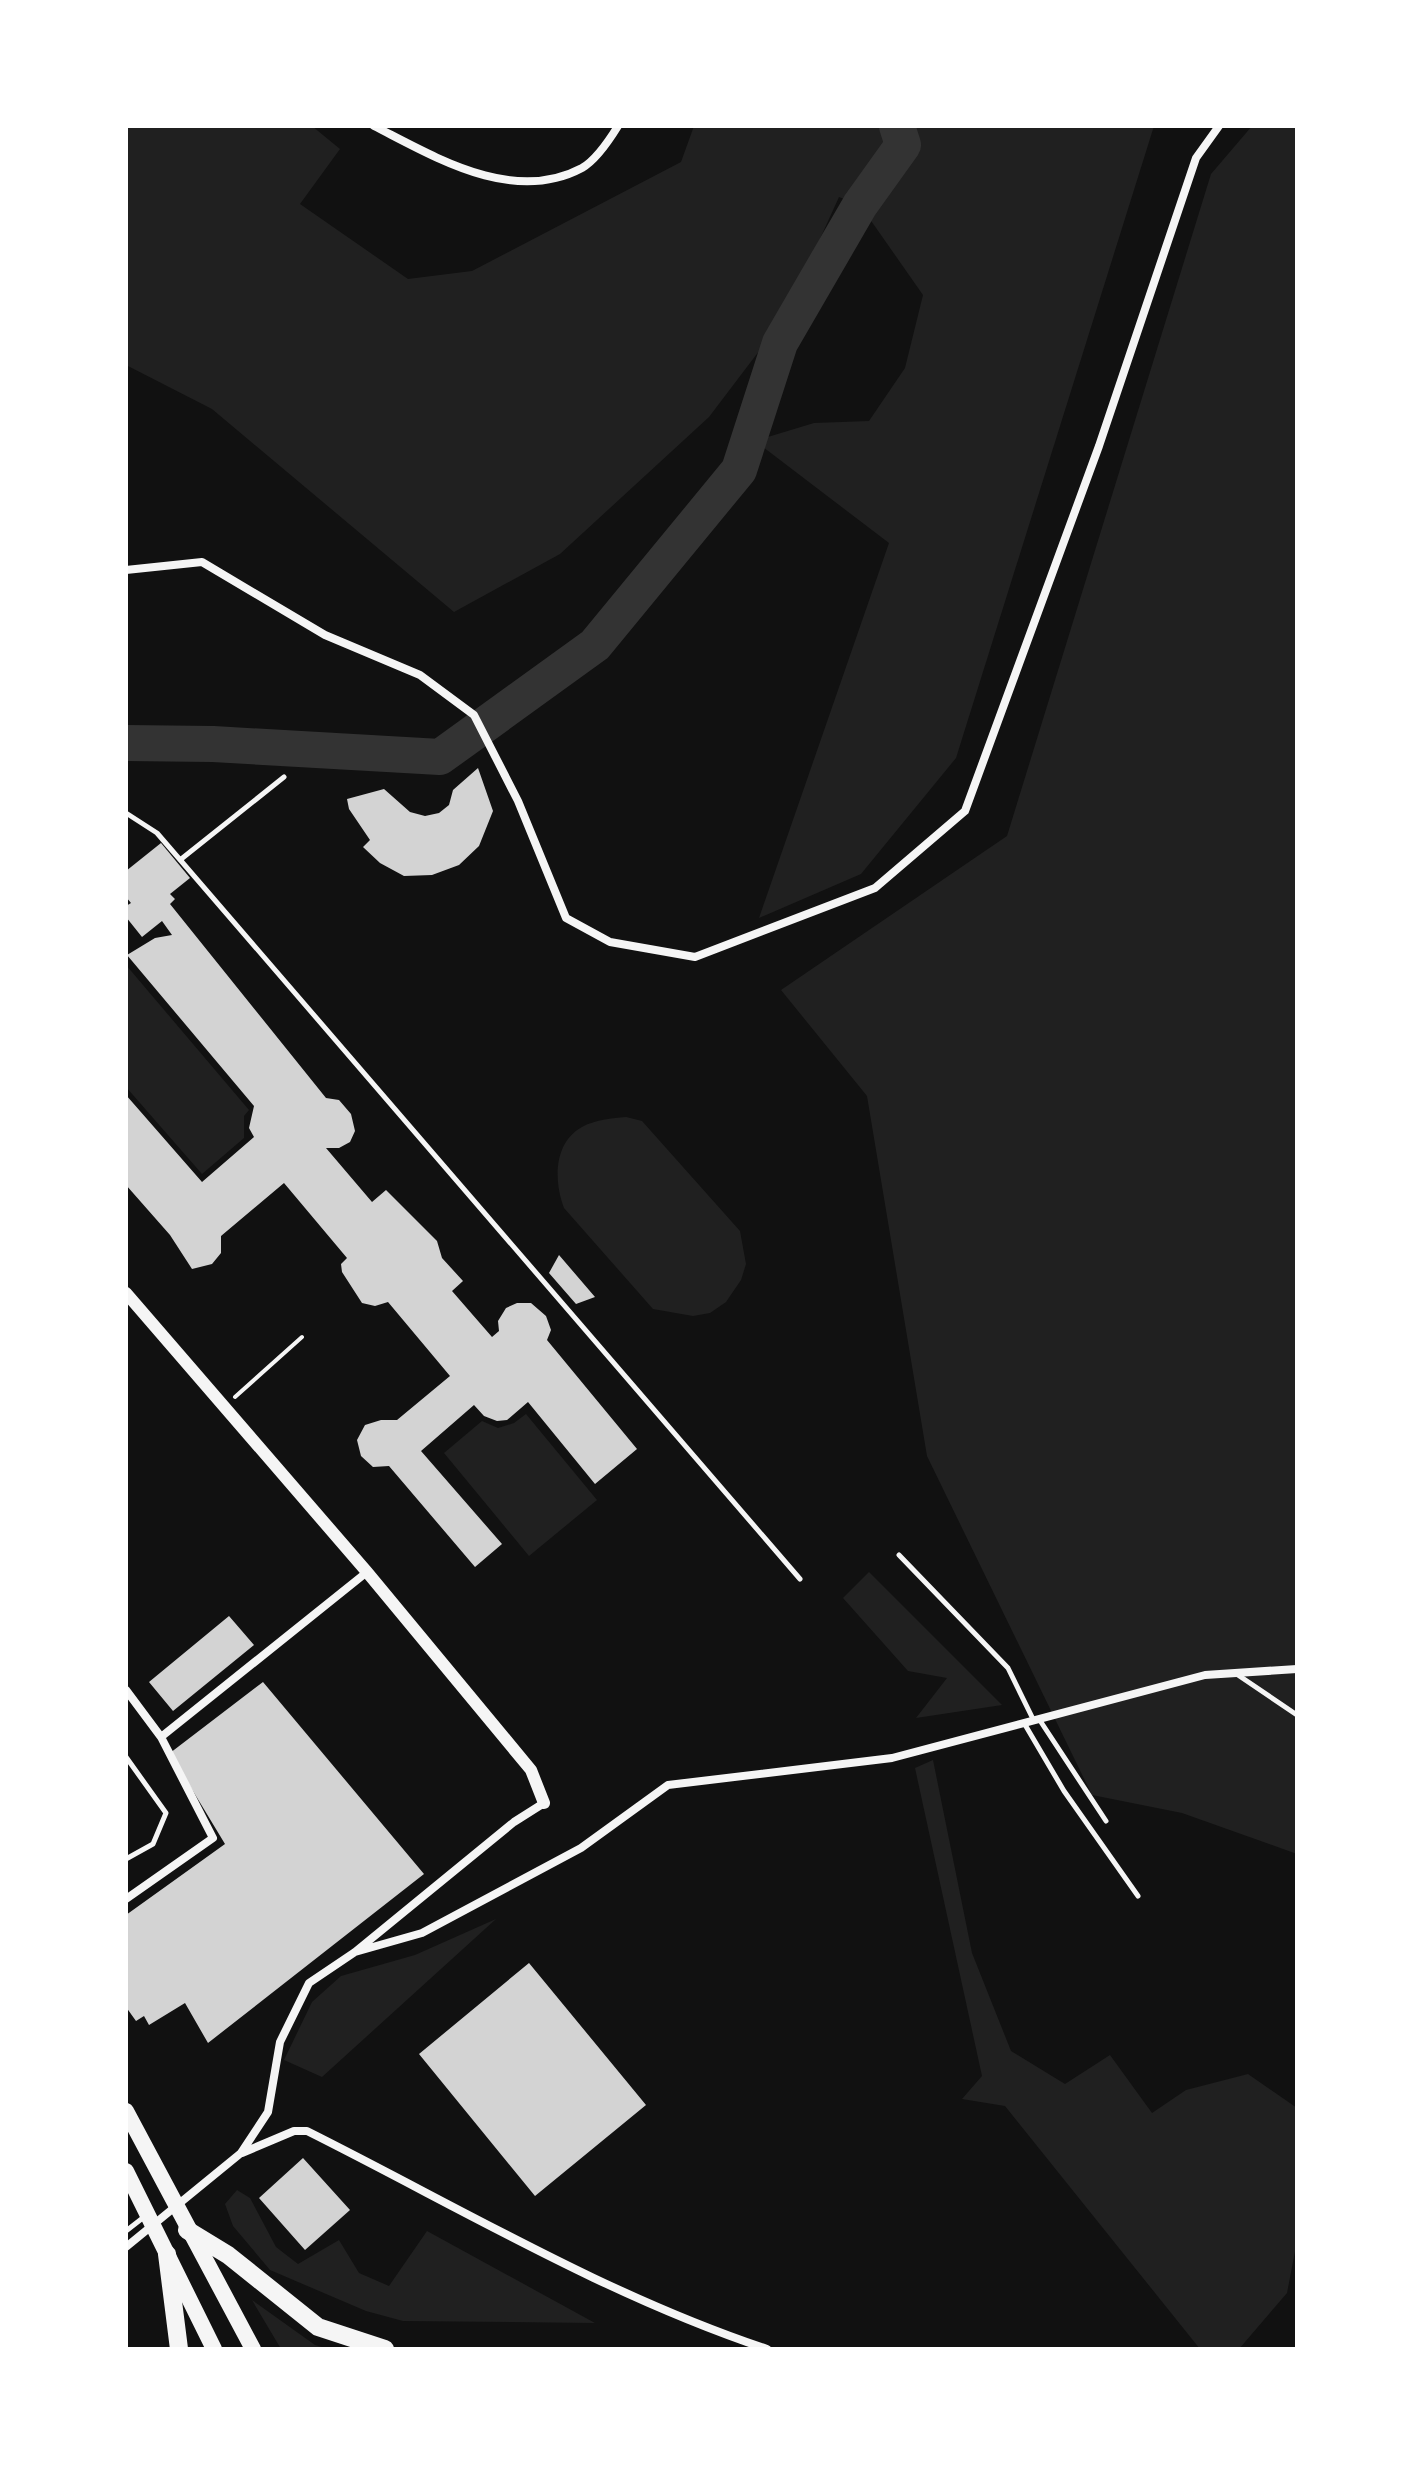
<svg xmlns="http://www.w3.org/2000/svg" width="1423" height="2475" font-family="Montserrat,sans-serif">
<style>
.green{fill:#202020}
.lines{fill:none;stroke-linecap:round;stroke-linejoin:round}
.river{stroke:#333;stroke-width:36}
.building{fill:#d3d3d3}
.path{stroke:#f5f5f5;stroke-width:4}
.service{stroke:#f5f5f5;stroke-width:5}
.minor{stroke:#f5f5f5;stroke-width:8}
.tertiary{stroke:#f5f5f5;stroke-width:12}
.primary{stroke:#f5f5f5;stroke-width:16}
.motorway{stroke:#f5f5f5;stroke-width:18}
</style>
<rect width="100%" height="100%" fill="#111"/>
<path class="green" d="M126,126h186l28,23 -40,55 108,75 64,-8 209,-109 13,-36h460l-198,632 -95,116 -102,44 130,-375 -134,-102 59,-18 55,-2 36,-53 18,-73 -63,-90 -21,-8 -55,121 -75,99 -149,137 -106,58 -242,-203 -86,-44z
M1252,126h45v1728l-115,-41 -90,-18 -165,-339 -60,-360 -86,-106 226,-154 204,-662z
M126,965l123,145 -5,6v22l-42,36 -76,-87z
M626,1117l16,4 98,110 6,33 -5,16 -15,22 -16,11 -17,3 -40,-7 -89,-101c-10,-26 -11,-65 18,-81 12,-7 31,-9 44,-10z
M526,1414l71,86 -68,56 -85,-103 38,-32 16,7 16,-5z
M869,1572l133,133 -86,13 31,-40 -39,-7 -65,-73z
M933,1760l39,193 39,98 54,33 45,-29 42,58 34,-23 62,-16 49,34v133l-10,52 -48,56h-39l-195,-243 -43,-7 20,-23 -67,-308z
M496,1919l-174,158 -38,-17 28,-58 29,-26 74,-21z
M237,2190l13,8 26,49 22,17 41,-24 20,33 30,13 38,-55 168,92 -192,-2 -37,-10 -96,-41 -37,-44 -8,-22z
M252,2300l63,45 14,4h-48z"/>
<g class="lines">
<path class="river" d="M126,743l87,1 227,13 155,-112 144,-175 41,-127 80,-138 43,-60 -6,-19"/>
</g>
<path class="building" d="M478,768l15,43 -14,35 -20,19 -27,10 -28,1 -24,-13 -17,-16 7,-7 -21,-31 -2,-10 37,-10 26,23 15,4 14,-3 10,-8 4,-15z
M161,843l29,35 -20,16 5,5 -5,5 156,194 13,2 12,14 4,17 -5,11 -11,6h-13l46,54 14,-12 51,51 5,17 21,23 -11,10 40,46 7,-6 -1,-10 8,-13 11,-5h14l15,13 5,14 -4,10 90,109 -42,35 -67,-82 -21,18 -10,1 -13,-5 -10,-11 -53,46 81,93 -27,23 -86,-101 -16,1 -12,-11 -4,-16 8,-15 16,-5h16l53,-44 -62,-74 -13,4 -13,-3 -20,-31 -1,-8 6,-6 -63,-75 -63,53v17l-9,11 -20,5 -22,-34 -44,-50v-90l76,87 52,-45 -5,-9 5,-22 -127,-151 28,-17 17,-3 -10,-14 -20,16 -16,-20v-11l5,-3 -5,-6v-26z
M559,1255l36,42 -19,7 -27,-31z
M229,1616l25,29 -81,66 -24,-29z
M263,1682l161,192 -216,169 -23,-40 -36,22 -5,-9 -8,5 -10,-14v-92l99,-71 -55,-91z
M529,1963l117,142 -111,91 -116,-142z
M303,2158l47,52 -45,40 -46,-52z"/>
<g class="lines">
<path class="path" d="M235,1397l67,-60"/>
<path class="service" d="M126,813l31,20 643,746
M180,860l104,-83
M899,1555l109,113 25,51
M1235,1673l62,42
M1039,1719l67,102
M1024,1723l40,68 74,105
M126,1757l40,56 -13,31 -27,15
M126,2231l18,-14"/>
<path class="minor" d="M374,126c61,31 139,79 208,42 14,-8 28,-29 36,-42
M126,570l76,-8 123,73 95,40 54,40 44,86 48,117 44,24 85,15 180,-69 90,-77 134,-365 97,-288 23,-32
M126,1690l35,47 52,101 -87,61
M161,1737l206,-165
M355,1952l67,-19 159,-85 87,-63 224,-27 313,-83 92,-6
M242,2153l52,-22h13c152,76 298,164 460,218
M126,2247l115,-94 27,-41 12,-70 29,-59 46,-31 159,-130 30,-19"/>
<path class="tertiary" d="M126,1293l241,279 164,198 13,33"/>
<path class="primary" d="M126,2111l127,238
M126,2171l88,178"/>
<path class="motorway" d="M187,2230l41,25 90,72 67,22
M167,2254l12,95"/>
</g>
<rect width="1423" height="2475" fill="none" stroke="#ffffff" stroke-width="256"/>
</svg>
